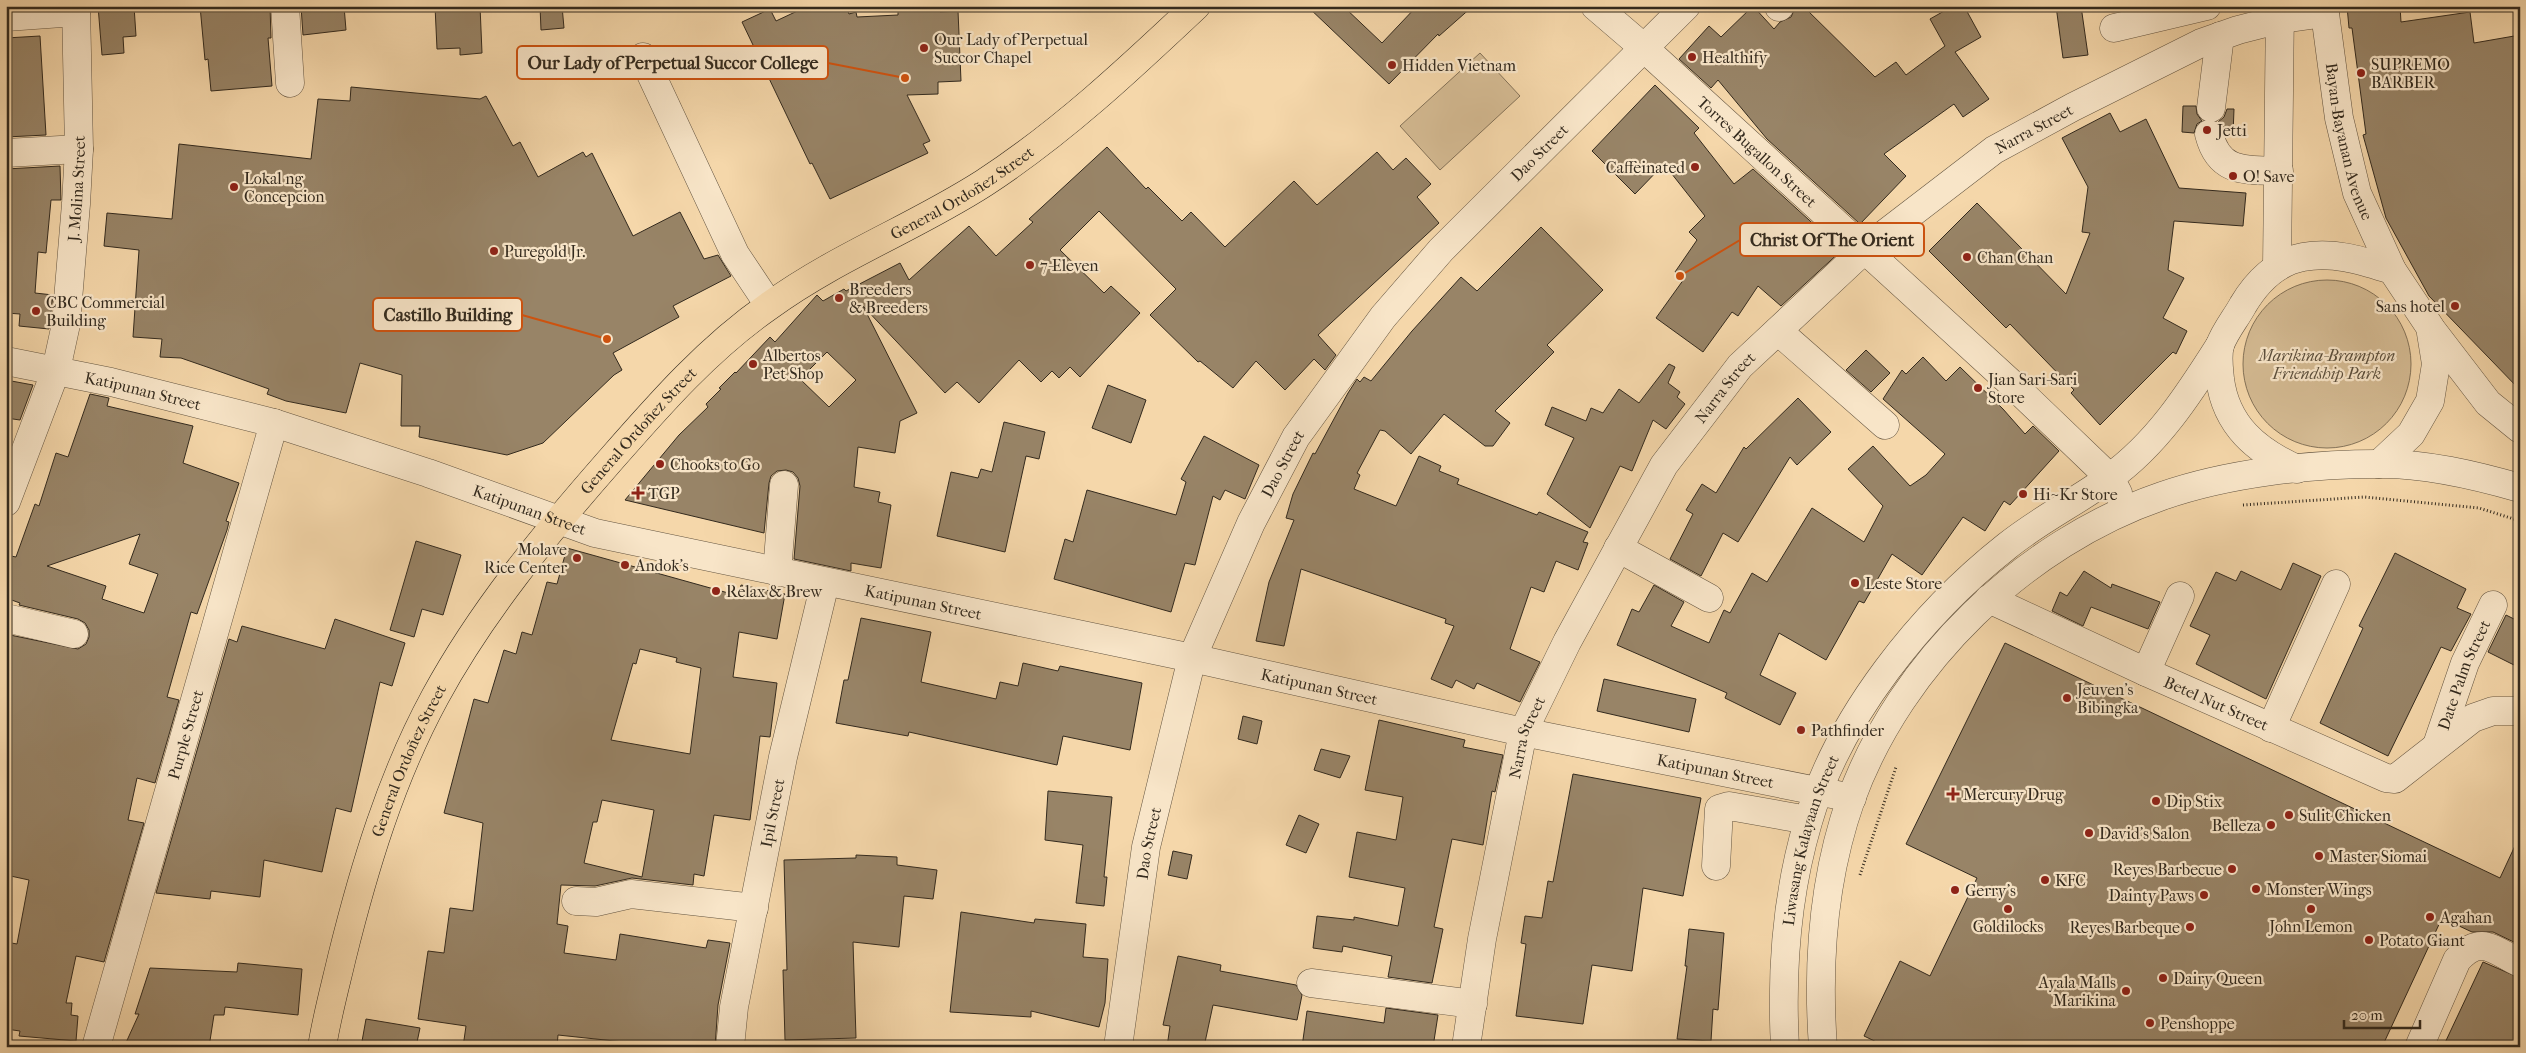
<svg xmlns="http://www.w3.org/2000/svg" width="2526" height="1053" font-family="'IM FELL French Canon',serif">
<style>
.green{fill:#d4ba92;stroke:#847258}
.building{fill:#988467;stroke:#332a1e;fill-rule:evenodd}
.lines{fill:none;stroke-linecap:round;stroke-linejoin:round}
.minor-casing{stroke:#645541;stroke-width:29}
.major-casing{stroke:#332a1e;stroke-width:29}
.path{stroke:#332a1e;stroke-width:3;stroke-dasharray:1 2.5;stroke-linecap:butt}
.minor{stroke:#f8e5c8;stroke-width:28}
.major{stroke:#f5d7aa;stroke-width:28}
.poi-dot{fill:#8f2418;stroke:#f8e5c8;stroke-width:2}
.labels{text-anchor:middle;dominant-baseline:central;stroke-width:4.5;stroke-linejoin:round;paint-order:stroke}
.poi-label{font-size:16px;fill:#332a1e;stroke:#f8e5c8;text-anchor:start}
.street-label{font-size:16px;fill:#332a1e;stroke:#f8e5c8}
.park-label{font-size:16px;font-style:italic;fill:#5b4e3b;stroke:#f8e5c8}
.leader{fill:none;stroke:#cd520f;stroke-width:2}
.callout-dot{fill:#cd520f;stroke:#f8e5c8;stroke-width:2}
.callout{fill:#f8e5c8;stroke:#cd520f;stroke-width:2}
.callout-label{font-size:18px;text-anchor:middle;font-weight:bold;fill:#332a1e}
</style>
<rect width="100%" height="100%" fill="#f5d7aa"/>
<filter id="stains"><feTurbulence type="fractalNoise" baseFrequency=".004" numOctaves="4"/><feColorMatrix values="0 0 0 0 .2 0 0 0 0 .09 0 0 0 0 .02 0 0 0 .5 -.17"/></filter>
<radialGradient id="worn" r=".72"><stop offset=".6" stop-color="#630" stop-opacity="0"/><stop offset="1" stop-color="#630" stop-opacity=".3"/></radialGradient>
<path class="green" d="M1480,53l40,43 -80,74 -40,-44z
M2243 364a84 84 0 1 1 168 0a84 84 0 1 1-168 0Z"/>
<path class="building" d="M98,6h36l2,30 -13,1 1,16 -22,2z
M200,6h70l1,32h-3l4,48 -61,5 -3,-32 -3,1z
M301,6h43l2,24 -43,5z
M435,6h45l2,47 -22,2v-7l-23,1z
M540,6h22l2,22 -23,2z
M808,6h38l3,8 7,-2 1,5 41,-2v-9h42v6l18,-1 3,70 -23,1v12l-31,1 23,46 -7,3 5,9 -98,46 -18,-36 -2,1 -68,-142 28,-13 6,12z
M1307,6h36l39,37 35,-37h56l-34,30 -1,-2 -49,50z
M1753,6l21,23 6,-7 11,-5 5,-11h7l72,71 21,-15 10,13 39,-29 -15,-27 23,-13h11l17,31 -26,15 34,47 -26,18 -9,-13 -70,50 22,22 -46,48 -93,-85 -49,-59 -7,8 -32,-29 30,-33 12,11z
M2056,6h25l7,49 -25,3z
M2347,6h53l1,16 69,-10 4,31 46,-8v355l-91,-94 -43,-78 -23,-83 3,-1 -14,-106h-3z
M40,36l6,99 -40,2v-99z
M1655,85l44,43 -5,5 40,51 19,-15 89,81 -61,56 -23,-20 -20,30 -6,-4 -29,40 -47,-34 28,-39 -9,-7 22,-32 -8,-8 16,-16 -41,-52 -29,30 -43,-43z
M351,87l129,12 6,-3 27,50 7,-4 18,35 45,-25 3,5 6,-4 41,83 47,-24 24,47 14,-4 13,21 -58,30 6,11 -66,36 9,17 -8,5 -71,68 -36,12 -88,-18 1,-11h-19l1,-51 -42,-12 -14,50 -60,-12 -19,-7 2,-5 -62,-22 -26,-9 -21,-1 2,-18 -29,-2 6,-87 -35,-4 3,-33 65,6 7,-75 132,15 7,-60 32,2z
M2183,106h13l1,8 5,7 -5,3 -3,9 -12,-1z
M2227,109h7l-1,26h-7l-8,-13 6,-5z
M2110,113l10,19 26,-13 33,69 67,5 -3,33 -69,-5 -6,49 16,8 -21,40 24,13 -11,23 -3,-2 -73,73 -29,-32 3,-3 -64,-66 -4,4 -77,-77 48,-48 89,91 24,-61 -8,-1 6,-45 -26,-49z
M1107,147l39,42 2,-2 34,34 9,-9 34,35 69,-66 23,24 60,-53 16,18 13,-12 25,26 -14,13 22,26 -121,112 18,20 -11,15 -11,-11 -29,31 -29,-29 -23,27 -33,-27 -2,1 -48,-47 26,-26 -77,-78 -39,39 44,43 7,-7 29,27 -60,64 -10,-10 -11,11 -7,-7 -11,11 -22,-22 -40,43 -22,-21 -12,11 -82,-87 54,107 -17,8 -5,32 -37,-6 -4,40 26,5 -2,10 13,3 -10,63 -30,-5v8l-57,-12 6,-73 -2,-8 -5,-6 -7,-2 -9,1 -6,5 -2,7 -5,50 -139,-33 54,-65 29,-28 -2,-3 15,-15 -2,-1 16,-16 1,1 34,-36 5,5 42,-47 6,6 21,-12 2,2 54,-28 9,17 60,-54 27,30 37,-34 -4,-3zM827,352l29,28 -27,27 -29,-28z
M60,166l1,34h-10l-5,53 -8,-1 -3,41 18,2 -4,34 -30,-3 1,-12 -14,-1v-144z
M1541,227l62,63 -56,55 7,7 -59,59 15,12 -17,23h-8l-41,-32 -33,40 -26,-23 -5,-1 -23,43 3,2 -6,14 42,17 23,-50 22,10 -2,5 20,8 -2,5 80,31 2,-3 49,20 -5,10 5,1 -10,27 -22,-9 -12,31 -13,-5 -21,62 30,13 -20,40 -43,-19 -3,6 -18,-9 -4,8 -21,-9 23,-53 -9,-3 1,-4 -145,-50 -17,77 -28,-5 13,-59 25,-62 -8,-2 7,-24 20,-41 2,1 33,-61 9,-14 3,3 4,-5 7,4 41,-50 49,-54 16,14z
M1866,350l24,23 -19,19 -25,-22z
M1923,357l23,24 14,-14 43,42 22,25 8,-8 26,25 -49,54 -6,-4 -19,30 -22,-14 -41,58 -30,-21 -28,49 -5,-2 -33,59 -47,-27 -19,42 36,18 -16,32 -55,-27 2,-5 -110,-48 15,-36 7,3 15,-27 30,17 -13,24 38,17 15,-33 6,3 22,-40 15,9 45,-74 52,34 19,-36 -35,-37 25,-23 37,40 16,-11 19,-21 -62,-55 19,-29 4,4z
M1669,364l6,3 -7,16 12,9 -3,5 8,7 -19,25 -13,-9 -21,51 -12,-5 -30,62 -43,-34 27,-56 -29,-13 7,-18 34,14 5,-13 12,5 16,-24 20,14z
M6,380l27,5 -13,35 -14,-2z
M1108,385l38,15 -15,43 -39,-15z
M90,394l19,4 -2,8 86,20 -10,37 56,20 -13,38 3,1 -2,8 -30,84 -6,-2 -9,32 -15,53 12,3 -24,83 -18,-5 -9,42 16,3 -40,139 -28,-6 -10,47h6l-1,12 7,1 -2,25 -57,-5 1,-5 -14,-2v-87l11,2 12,-64 -23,-5v-227l4,-13 68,14 8,-5 3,-7v-7l-4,-7 -7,-4 -59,-14 1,-2 -14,-5v-27l5,-15 5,1 19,-53 4,2 17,-53 12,4zM140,534l-11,30 29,10 -14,39 -42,-14 4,-13 -59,-20z
M1798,398l33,34 -34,33 -7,-8 -52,85 -15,-9 -22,43 -31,-17 23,-45 -7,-4 16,-26 14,9 28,-46 2,2z
M1004,422l41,10 -6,27 -13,-3 -21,96 -68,-16 14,-64 27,6 3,-9 11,3z
M1204,436l55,29 -14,34 -20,-9 -5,10 -7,-4 -18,69 -10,-2 -14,49 -117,-33 11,-40 8,3 14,-52 89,25 10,-33 -5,-3z
M416,541l45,14 -18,60 -21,-6 -8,28 -24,-7z
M567,548l172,48 2,-11 44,9 -8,45 -38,-7 -6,45 44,6 -7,54 -10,-1 -10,84 -36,-5 -10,61 -10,-2 -1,11 -61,-7 -37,8 -34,-1 -4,39 11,2 -4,27 52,7 4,-26 86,14 2,-8 22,3 -12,62 -3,42h-44l-113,-12 -1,12h-94l3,-21 -48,-7 10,-68 16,2 6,-45 23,3 10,-88 -39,-10 30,-114 14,4 16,-53 12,4 6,-22 10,3 15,-53 10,2zM640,649l37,9 -1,4 25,6 -11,86 -79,-14 22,-77 3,1zM602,800l52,10 -12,67 -58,-14 9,-41h4z
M2395,553l71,36 -9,19 14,6 -20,37 -10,-4 -53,109 -68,-33 43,-95 -4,-2z
M2293,563l28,13 -55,123 -70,-35 14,-29 -20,-9 26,-54 20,9 5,-10 40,19z
M2084,571l27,17 1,-4 48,18 -12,27 -57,-22 -8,19 -31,-15 8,-19 7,4z
M2506,615l14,7v46l-32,-16z
M861,618l70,14 -10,50 75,17 4,-17 18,4 5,-23 35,8 2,-5 82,17 -12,67 -67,-14 -6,29 -148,-33 -1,4 -72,-13 8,-43h4z
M335,619l70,24 -13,43 -12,-4 -29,130 -15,-4 -14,64 -58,-12 -4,37 -49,-6 -1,8 -54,-6 73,-254 8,3 5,-16 83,23z
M2005,643l495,235 20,-43v110l-27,-13h-21l-30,-14 -60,129h-495l-23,-11 36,-75 30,15 47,-98 -71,-34z
M1604,679l92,20 -7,33 -92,-21z
M1243,716l19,5 -5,23 -19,-5z
M1379,720l86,20 -2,7 40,8 -8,37 -3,-1 -9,54 -31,-6 -18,88 9,2 -11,54 -44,-6 4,-21 -49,-10 -1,6 -29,-4 4,-32 37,4v-3l44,9 7,-38 -56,-11 8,-45 39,8 7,-43 -38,-7z
M1321,749l29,7 -10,22 -26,-8z
M1573,774l128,24 -18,98 -40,-8 -11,83 -40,-6 -9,59 -67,-8 10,-72 -5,-1 4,-27 17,2 6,-37 5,1z
M1048,791l64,6 -8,80h3l-3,29 -28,-3 7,-58 -38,-5z
M1299,815l20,9 -13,29 -20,-8z
M1173,851l19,4 -5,24 -19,-4z
M856,855l41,2v8l40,5 -4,29 -29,-3 -5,51 -46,-5 3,96 -71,2 -2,-70h4l-3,-110 72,-2z
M961,912l73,11 1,-4 51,5 -3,33 25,2 -3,44 -6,24 -68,-16v6l-81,-5z
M1689,929l35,4 -6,77 -5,-1 -2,32 -34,-2 10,-73h-2z
M1178,956l43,9 -1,6 76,14 6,10 -5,25 -84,-15 -9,42h-37l3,-21 -7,-1z
M2483,962l37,16v69h-77z
M238,963l64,6 -4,46 -73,-8 -1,8h-10l-5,32h-85l15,-33h-4l15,-46 87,4z
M1386,1008l52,7 -5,32h-131l5,-36 77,12z
M366,1019l54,9 -4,19h-55z"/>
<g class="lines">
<g class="minor-casing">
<g id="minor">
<path d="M285,6l5,77"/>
<path id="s1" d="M1595,6l49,42 369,337 97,93 8,15"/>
<path id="s2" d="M2324,6l15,112 18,75 35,77 38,57 6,37 -6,37 -19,33 -32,30"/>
<path d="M1779,7l1,-1"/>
<path d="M6,17l70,-5"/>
<path d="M2114,28l93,-22"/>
<path d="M643,57l92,197 34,51"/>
<path d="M2211,108l9,-72"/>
<path d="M2209,134c10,39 35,36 70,37"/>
<path d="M6,153l73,-4"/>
<path d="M2277,267l3,-261"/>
<path d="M2432,330l56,73 32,26"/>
<path d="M1778,331l107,94"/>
<path id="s3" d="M6,361l105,21 163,41 154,50 167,60 597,125 331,74 329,66"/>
<path d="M2297,469c-40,-18 -71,-43 -77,-90 -1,-11 -3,-23 0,-34 5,-14 16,-27 23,-40 13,-22 33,-43 60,-48 31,-6 60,4 89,13"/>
<path id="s4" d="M6,502l50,-132 10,-46 10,-120 3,-55 -3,-143"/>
<path d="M1618,548l91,50"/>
<path d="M777,572l7,-87"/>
<path id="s5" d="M1989,599l157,73 240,106 9,1 78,-61 20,-7h27"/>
<path d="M6,618l68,16"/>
<path d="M2146,672l34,-76"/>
<path d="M2271,728l65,-144"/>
<path id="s6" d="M2437,745l28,-82 28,-58"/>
<path d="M1716,866l3,-57 10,-3 79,14"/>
<path d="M576,901l20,1 35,-8 123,14"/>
<path d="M1311,983l162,21"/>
<path id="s7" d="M96,1047l178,-624"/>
<path id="s8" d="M730,1047l4,-40 49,-250 42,-174"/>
<path id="s9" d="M1118,1047l28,-200 46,-189 59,-135 45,-86 87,-120 58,-67 245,-244"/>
<path id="s10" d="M1466,1047l16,-108 41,-207 44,-90 97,-177 76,-99 125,-117 129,-99 79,-43 128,-64 37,-13 43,-11 44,-6"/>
<path id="s11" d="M1785,1047c-4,-74 2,-154 23,-225 30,-105 114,-209 199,-276 32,-26 69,-44 102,-68 48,-34 80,-84 111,-133"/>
<path d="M1823,1047c-6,-83 0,-169 28,-248 50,-137 174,-256 311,-303 66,-23 147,-32 216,-32 47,-1 97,11 142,24"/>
<path d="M2419,1047l38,-87c24,-26 36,-10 63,3"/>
</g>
</g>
<g class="major-casing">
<g id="major">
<path id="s12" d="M322,1047c5,-31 13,-60 20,-90 22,-89 49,-179 93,-260 46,-85 109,-161 172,-233 50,-57 99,-114 162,-158 69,-50 145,-78 215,-123 78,-51 144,-113 212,-177"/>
</g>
</g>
<path class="path" d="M2243,505l121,-8 115,11 41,13
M1860,875l36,-108"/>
<use href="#minor" class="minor"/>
<use href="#major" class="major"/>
</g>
<g class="poi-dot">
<circle cx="924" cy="48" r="5"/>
<circle cx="1692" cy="57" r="5"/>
<circle cx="1392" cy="65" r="5"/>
<circle cx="2361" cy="73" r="5"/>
<circle cx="2207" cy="130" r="5"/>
<circle cx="1695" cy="167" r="5"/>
<circle cx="2233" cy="176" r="5"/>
<circle cx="234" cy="187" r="5"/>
<circle cx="494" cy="251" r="5"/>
<circle cx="1967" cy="257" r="5"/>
<circle cx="1030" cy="265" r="5"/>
<circle cx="839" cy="298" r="5"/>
<circle cx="2455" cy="306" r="5"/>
<circle cx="36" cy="311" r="5"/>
<circle cx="753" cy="364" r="5"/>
<circle cx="1978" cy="388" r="5"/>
<circle cx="660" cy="464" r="5"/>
<path d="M635.5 485.5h5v5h5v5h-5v5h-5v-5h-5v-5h5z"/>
<circle cx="2023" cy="494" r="5"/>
<circle cx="577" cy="558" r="5"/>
<circle cx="625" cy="565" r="5"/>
<circle cx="1855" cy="583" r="5"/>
<circle cx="716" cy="591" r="5"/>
<circle cx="2067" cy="698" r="5"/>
<circle cx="1801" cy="730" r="5"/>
<path d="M1950.5 786.5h5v5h5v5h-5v5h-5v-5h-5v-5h5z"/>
<circle cx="2156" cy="801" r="5"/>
<circle cx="2289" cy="815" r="5"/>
<circle cx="2271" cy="825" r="5"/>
<circle cx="2089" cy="833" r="5"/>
<circle cx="2319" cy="856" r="5"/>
<circle cx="2232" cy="869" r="5"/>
<circle cx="2045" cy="880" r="5"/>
<circle cx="2256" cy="889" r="5"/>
<circle cx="1955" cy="890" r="5"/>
<circle cx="2204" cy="895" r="5"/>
<circle cx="2008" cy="909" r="5"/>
<circle cx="2311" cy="909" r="5"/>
<circle cx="2430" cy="917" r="5"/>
<circle cx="2190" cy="927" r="5"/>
<circle cx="2369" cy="940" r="5"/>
<circle cx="2163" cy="978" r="5"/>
<circle cx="2126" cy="991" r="5"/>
<circle cx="2150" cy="1023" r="5"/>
</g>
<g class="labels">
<g class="poi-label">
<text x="934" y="39">Our Lady of Perpetual<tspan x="934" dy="18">Succor Chapel</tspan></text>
<text x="1702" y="57">Healthify</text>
<text x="2371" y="64">SUPREMO<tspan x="2371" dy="18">BARBER</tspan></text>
<text x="1402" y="65">Hidden Vietnam</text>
<text x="2217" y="130">Jetti</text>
<text x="1685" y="167" text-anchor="end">Caffeinated</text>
<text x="2243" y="176">O! Save</text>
<text x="244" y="178">Lokal ng<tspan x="244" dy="18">Concepcion</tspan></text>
<text x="504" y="251">Puregold Jr.</text>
<text x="1977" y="257">Chan Chan</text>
<text x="1040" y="265">7-Eleven</text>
<text x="849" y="289">Breeders<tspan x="849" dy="18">&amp; Breeders</tspan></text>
<text x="46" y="302">CBC Commercial<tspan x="46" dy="18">Building</tspan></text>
<text x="2445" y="306" text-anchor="end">Sans hotel</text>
<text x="763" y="355">Albertos<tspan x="763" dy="18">Pet Shop</tspan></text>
<text x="1988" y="379">Jian Sari-Sari<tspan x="1988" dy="18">Store</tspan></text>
<text x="670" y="464">Chooks to Go</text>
<text x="648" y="493">TGP</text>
<text x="2033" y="494">Hi~Kr Store</text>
<text x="567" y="549" text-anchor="end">Molave<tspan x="567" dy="18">Rice Center</tspan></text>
<text x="635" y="565">Andok's</text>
<text x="1865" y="583">Leste Store</text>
<text x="726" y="591">Relax &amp; Brew</text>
<text x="2077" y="689">Jeuven’s<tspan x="2077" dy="18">Bibingka</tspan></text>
<text x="1811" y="730">Pathfinder</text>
<text x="1963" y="794">Mercury Drug</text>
<text x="2166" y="801">Dip Stix</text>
<text x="2299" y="815">Sulit Chicken</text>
<text x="2261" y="825" text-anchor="end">Belleza</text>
<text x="2099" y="833">David’s Salon</text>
<text x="2329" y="856">Master Siomai</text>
<text x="2222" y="869" text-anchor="end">Reyes Barbecue</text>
<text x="2055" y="880">KFC</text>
<text x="2266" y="889">Monster Wings</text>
<text x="1965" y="890">Gerry’s</text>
<text x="2194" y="895" text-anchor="end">Dainty Paws</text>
<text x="2440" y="917">Agahan</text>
<text x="2008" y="926" text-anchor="middle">Goldilocks</text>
<text x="2311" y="926" text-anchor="middle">John Lemon</text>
<text x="2180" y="927" text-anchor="end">Reyes Barbeque</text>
<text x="2379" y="940">Potato Giant</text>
<text x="2173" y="978">Dairy Queen</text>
<text x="2116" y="982" text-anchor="end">Ayala Malls<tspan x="2116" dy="18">Marikina</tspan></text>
<text x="2160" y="1023">Penshoppe</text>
</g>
<g class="street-label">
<text stroke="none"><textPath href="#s10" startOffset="1126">Narra Street</textPath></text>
<text stroke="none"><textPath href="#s2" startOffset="138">Bayan-Bayanan Avenue</textPath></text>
<text stroke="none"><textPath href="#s1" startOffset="218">Torres Bugallon Street</textPath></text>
<text stroke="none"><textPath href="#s9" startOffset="1016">Dao Street</textPath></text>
<text stroke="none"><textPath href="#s4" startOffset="324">J. Molina Street</textPath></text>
<text stroke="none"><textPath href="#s12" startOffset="1110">General Ordoñez Street</textPath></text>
<text stroke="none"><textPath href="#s10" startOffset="721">Narra Street</textPath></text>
<text stroke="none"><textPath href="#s3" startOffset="140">Katipunan Street</textPath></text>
<text stroke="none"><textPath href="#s12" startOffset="705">General Ordoñez Street</textPath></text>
<text stroke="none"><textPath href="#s9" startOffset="611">Dao Street</textPath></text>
<text stroke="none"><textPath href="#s3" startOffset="545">Katipunan Street</textPath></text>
<text stroke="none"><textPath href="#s3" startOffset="950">Katipunan Street</textPath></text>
<text stroke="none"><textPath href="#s6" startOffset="75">Date Palm Street</textPath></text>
<text stroke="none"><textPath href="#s3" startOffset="1355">Katipunan Street</textPath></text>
<text stroke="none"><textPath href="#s5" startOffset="250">Betel Nut Street</textPath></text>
<text stroke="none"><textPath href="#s7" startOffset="325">Purple Street</textPath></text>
<text stroke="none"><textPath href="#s10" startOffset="316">Narra Street</textPath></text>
<text stroke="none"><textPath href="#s12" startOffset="300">General Ordoñez Street</textPath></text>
<text stroke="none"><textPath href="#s3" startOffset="1760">Katipunan Street</textPath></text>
<text stroke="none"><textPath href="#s8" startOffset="238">Ipil Street</textPath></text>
<text stroke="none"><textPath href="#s11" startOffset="210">Liwasang Kalayaan Street</textPath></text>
<text stroke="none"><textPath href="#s9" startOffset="206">Dao Street</textPath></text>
</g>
<g class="park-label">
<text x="2327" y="355">Marikina-Brampton<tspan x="2327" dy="18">Friendship Park</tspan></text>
</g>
</g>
<path class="leader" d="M905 78L828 63M1680 276L1740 240M607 339L522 315"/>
<g class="callout-dot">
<circle cx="905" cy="78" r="5"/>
<circle cx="1680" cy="276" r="5"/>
<circle cx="607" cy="339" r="5"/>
</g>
<g class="callout">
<rect x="517" y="46" width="311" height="33" rx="5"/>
<rect x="1740" y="223" width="184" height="33" rx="5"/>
<rect x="373" y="298" width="149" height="33" rx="5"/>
</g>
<g class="callout-label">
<text x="673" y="69">Our Lady of Perpetual Succor College</text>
<text x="1832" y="246">Christ Of The Orient</text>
<text x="448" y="321">Castillo Building</text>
</g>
<rect width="2526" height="1053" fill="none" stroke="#f5d7aa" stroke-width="25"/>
<rect x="8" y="8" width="2511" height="1038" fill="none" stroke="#332a1e" stroke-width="2.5"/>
<rect x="12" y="12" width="2501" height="1028" fill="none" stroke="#332a1e"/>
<path d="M2344 1020v8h76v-8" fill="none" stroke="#332a1e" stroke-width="2.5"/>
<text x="2351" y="1020" font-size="15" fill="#332a1e" stroke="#f8e5c8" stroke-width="4" paint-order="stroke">20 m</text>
<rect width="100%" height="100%" filter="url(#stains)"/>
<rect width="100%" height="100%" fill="url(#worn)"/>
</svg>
